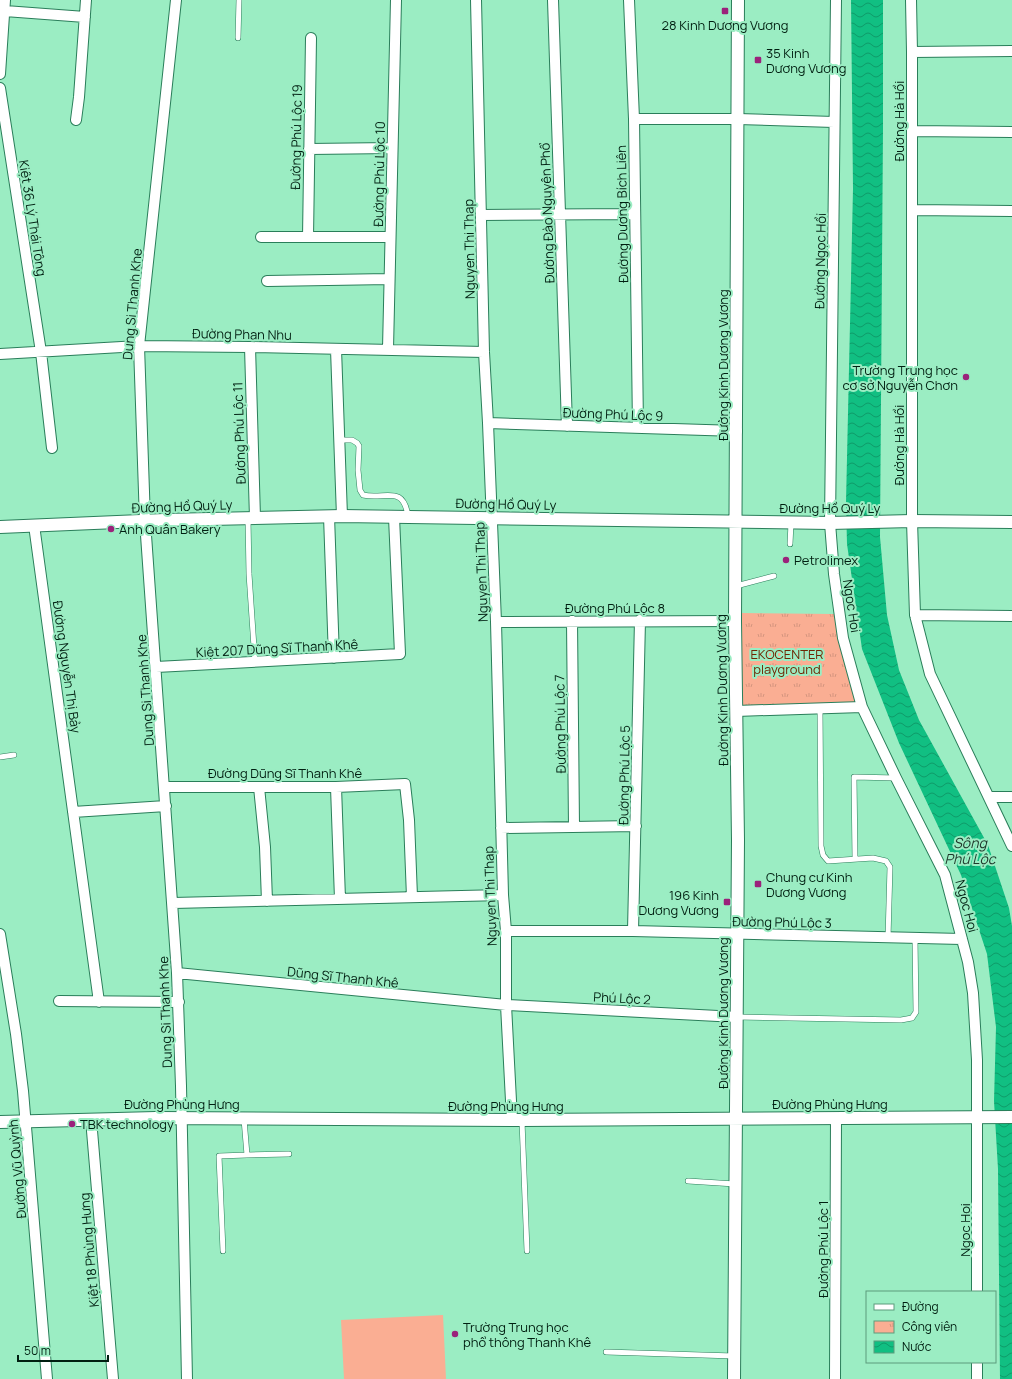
<svg xmlns="http://www.w3.org/2000/svg" width="1012" height="1379" font-family="Manrope,sans-serif">
<style>
.park{fill:url(#park-tufts)}
.pitch{fill:#faae93}
.water{fill:url(#water-waves)}
.lines{fill:none;stroke-linecap:round;stroke-linejoin:round}
.service-casing{stroke:#2a7e5a;stroke-width:6}
.minor-casing{stroke:#2a7e5a;stroke-width:12}
.tertiary-casing{stroke:#2a7e5a;stroke-width:14}
.service{stroke:#fff;stroke-width:5}
.minor{stroke:#fff;stroke-width:10}
.tertiary{stroke:#fff;stroke-width:12}
.poi-dot{fill:#9b227b;stroke:#9bedc3;stroke-width:1.5}
.labels{text-anchor:middle;dominant-baseline:central;stroke-width:4;stroke-linejoin:round;paint-order:stroke}
.poi-label{font-size:13px;fill:#001f11;stroke:#9bedc3;text-anchor:start}
.street-label{font-size:13px;fill:#001f11;stroke:#9bedc3}
.park-label{font-size:13px;fill:#6f2603;stroke:#9bedc3}
.water-label{font-size:14px;font-style:italic;fill:#1f372b;stroke:#9bedc3}
</style>
<defs>
<pattern id="park-tufts" width="24" height="20" patternUnits="userSpaceOnUse"><rect width="24" height="20" fill="#faae93"/><path d="M3 7l-1-3M5 7V3M7 7l1-3M15 17l-1-3M17 17v-4M19 17l1-3" fill="none" stroke="#d4957e"/></pattern>
<pattern id="water-waves" width="16" height="10" patternUnits="userSpaceOnUse"><rect width="16" height="10" fill="#11bf82"/><path d="M0 5q4-4 8 0t8 0" fill="none" stroke="#0e9b69"/></pattern>
</defs>
<rect width="100%" height="100%" fill="#9bedc3"/>
<path class="park" d="M741,613l93,1 28,93 -126,4z"/>
<path class="pitch" d="M443,1315l3,64h-102l-3,-59z"/>
<path class="water" d="M851,0h32v129l-3,408 7,78 12,55 20,50 69,125 21,63 3,18v453h-12l-2,-210 -4,-68 2,-74 -9,-73 -26,-79 -62,-132 -37,-94 -15,-105 -1,-41 7,-314z"/>
<g class="lines">
<g class="service-casing">
<path id="service" d="M238,38l1,-38
M339,440h13l5,3 2,3 -1,24 2,20 3,5c22,5 40,-11 45,21
M248,519l1,55 6,88
M790,544l1,-21
M736,586l38,-10
M820,708l1,138 2,9 5,6 45,-3 13,3 4,6 -2,71
M0,757l14,-2
M855,859l-1,-82 42,1
M737,1017l164,3 11,-2 4,-6 -1,-74
M522,1121l5,130
M247,1155l42,-1
M688,1181l47,3
M223,1251l-4,-95 28,-1 -3,-36
M606,1352l128,4"/>
</g>
<g class="minor-casing">
<path id="minor" d="M176,0l-37,346 6,175 32,452 4,113 6,293
M476,0l8,352 4,71 8,199 7,273 3,36v74l6,115
M553,0l14,426
M629,0l5,119 4,309
M836,0l-6,523 4,51 9,64 19,69 34,71 49,97 23,87 5,31 4,67v232
M911,0l1,52v469l3,94 15,59 82,172
M5,11l80,6
M912,52l100,-1
M0,74l5,-74
M0,88l41,264 11,96
M634,119h104l96,3
M76,120l3,-23 7,-97
M912,131l100,1
M309,149l83,-1
M912,210l100,1
M481,215l154,-1
M261,237h129
M308,237l3,-199
M267,281l122,-2
M250,347l5,171
M336,349l6,167
M388,349l8,-349
M0,354l139,-8 111,1 234,5
M488,423l249,8
M329,516l5,142
M34,525l65,477
M915,615l97,1
M572,621l2,206
M496,622l239,-1
M156,667l244,-13 -6,-137
M736,711l126,-4
M165,787h171l69,-3 4,36 3,77
M259,787l6,60 2,54
M336,787l4,112
M989,797h23
M73,812l93,-6
M501,828l135,-2
M173,903l330,-8
M506,931h127l329,8
M633,931l7,-311
M0,934l16,100 7,57 24,288
M177,973l329,32 231,12
M59,1001l120,1
M91,1119l22,260
M835,1379l1,-261
M977,1379v-17"/>
</g>
<g class="tertiary-casing">
<path id="tertiary" d="M0,527l164,-7 178,-4 488,7 82,-2 100,1
M0,1122l156,-4 366,2 490,-3
M734,1379l4,-539 -3,-219 3,-621"/>
</g>
<use href="#service" class="service"/>
<use href="#minor" class="minor"/>
<use href="#tertiary" class="tertiary"/>
</g>
<g class="poi-dot">
<rect x="721" y="7" width="8" height="8" rx="2"/>
<rect x="754" y="56" width="8" height="8" rx="2"/>
<circle cx="966" cy="377" r="4"/>
<circle cx="111" cy="529" r="4"/>
<circle cx="786" cy="560" r="4"/>
<rect x="754" y="880" width="8" height="8" rx="2"/>
<rect x="723" y="898" width="8" height="8" rx="2"/>
<circle cx="72" cy="1124" r="4"/>
<circle cx="455" cy="1334" r="4"/>
</g>
<g class="labels">
<g class="poi-label">
<text x="725" y="25" text-anchor="middle">28 Kinh Dương Vương</text>
<text x="766" y="53">35 Kinh<tspan x="766" dy="15">Dương Vương</tspan></text>
<text x="958" y="370" text-anchor="end">Trường Trung học<tspan x="958" dy="15">cơ sở Nguyễn Chơn</tspan></text>
<text x="119" y="529">Anh Quân Bakery</text>
<text x="794" y="560">Petrolimex</text>
<text x="766" y="877">Chung cư Kinh<tspan x="766" dy="15">Dương Vương</tspan></text>
<text x="719" y="895" text-anchor="end">196 Kinh<tspan x="719" dy="15">Dương Vương</tspan></text>
<text x="80" y="1124">TBK technology</text>
<text x="463" y="1327">Trường Trung học<tspan x="463" dy="15">phổ thông Thanh Khê</tspan></text>
</g>
<g class="street-label">
<text transform="translate(899 121) rotate(-90)">Đường Hà Hồi</text>
<text transform="translate(296 137) rotate(-89)">Đường Phú Lộc 19</text>
<text transform="translate(379 174) rotate(-89)">Đường Phú Lộc 10</text>
<text transform="translate(547 213) rotate(-92)">Đường Đào Nguyên Phổ</text>
<text transform="translate(622 214) rotate(-91)">Đường Dương Bích Liên</text>
<text transform="translate(33 218) rotate(81)">Kiệt 36 Lý Thái Tông</text>
<text transform="translate(469 249) rotate(-91)">Nguyen Thi Thap</text>
<text transform="translate(820 261) rotate(-89)">Đường Ngọc Hồi</text>
<text transform="translate(132 304) rotate(-85)">Dung Si Thanh Khe</text>
<text transform="translate(242 334) rotate(1)">Đường Phan Nhu</text>
<text transform="translate(723 365) rotate(-90)">Đường Kinh Dương Vương</text>
<text transform="translate(613 414) rotate(2)">Đường Phú Lộc 9</text>
<text transform="translate(239 433) rotate(-92)">Đường Phú Lộc 11</text>
<text transform="translate(899 445) rotate(-90)">Đường Hà Hồi</text>
<text transform="translate(506 504) rotate(1)">Đường Hồ Quý Ly</text>
<text transform="translate(182 506) rotate(-2)">Đường Hồ Quý Ly</text>
<text x="830" y="508">Đường Hồ Quý Ly</text>
<text transform="translate(481 572) rotate(-92)">Nguyen Thi Thap</text>
<text transform="translate(852 606) rotate(81)">Ngoc Hoi</text>
<text x="615" y="608">Đường Phú Lộc 8</text>
<text transform="translate(277 648) rotate(-3)">Kiệt 207 Dũng Sĩ Thanh Khê</text>
<text transform="translate(67 667) rotate(82)">Đường Nguyễn Thị Bảy</text>
<text transform="translate(145 690) rotate(-94)">Dung Si Thanh Khe</text>
<text transform="translate(722 690) rotate(-91)">Đường Kinh Dương Vương</text>
<text transform="translate(560 724) rotate(-91)">Đường Phú Lộc 7</text>
<text x="285" y="773">Đường Dũng Sĩ Thanh Khê</text>
<text transform="translate(624 775) rotate(-89)">Đường Phú Lộc 5</text>
<text transform="translate(490 896) rotate(-92)">Nguyen Thi Thap</text>
<text transform="translate(967 906) rotate(75)">Ngoc Hoi</text>
<text transform="translate(782 922) rotate(1)">Đường Phú Lộc 3</text>
<text transform="translate(343 977) rotate(6)">Dũng Sĩ Thanh Khê</text>
<text transform="translate(622 998) rotate(3)">Phú Lộc 2</text>
<text transform="translate(165 1012) rotate(-92)">Dung Si Thanh Khe</text>
<text transform="translate(723 1013) rotate(-90)">Đường Kinh Dương Vương</text>
<text x="182" y="1104">Đường Phùng Hưng</text>
<text x="830" y="1104">Đường Phùng Hưng</text>
<text x="506" y="1106">Đường Phùng Hưng</text>
<text transform="translate(17 1169) rotate(-95)">Đường Vũ Quỳnh</text>
<text transform="translate(965 1230) rotate(-90)">Ngoc Hoi</text>
<text transform="translate(823 1249) rotate(-90)">Đường Phú Lộc 1</text>
<text transform="translate(89 1250) rotate(-95)">Kiệt 18 Phùng Hưng</text>
</g>
<g class="park-label">
<text x="787" y="654">EKOCENTER<tspan x="787" dy="15">playground</tspan></text>
</g>
<g class="water-label">
<text x="970" y="842">Sông<tspan x="970" dy="16">Phú Lộc</tspan></text>
</g>
</g>
<rect x="866" y="1291" width="130" height="72" fill="#9bedc3" stroke="#5d9b7c"/>
<rect x="874" y="1304" width="20" height="6" fill="#ffffff" stroke="#5d9b7c"/>
<text x="902" y="1311" font-size="12" fill="#001f11">Đường</text>
<rect x="874" y="1321" width="20" height="12" fill="url(#park-tufts)" stroke="#5d9b7c"/>
<text x="902" y="1331" font-size="12" fill="#001f11">Công viên</text>
<rect x="874" y="1341" width="20" height="12" fill="url(#water-waves)" stroke="#5d9b7c"/>
<text x="902" y="1351" font-size="12" fill="#001f11">Nước</text>
<path d="M18 1355v6h90v-6" fill="none" stroke="#001f11" stroke-width="2"/>
<text x="24" y="1355" font-size="12" fill="#001f11" stroke="#9bedc3" stroke-width="3" paint-order="stroke">50 m</text>
</svg>
